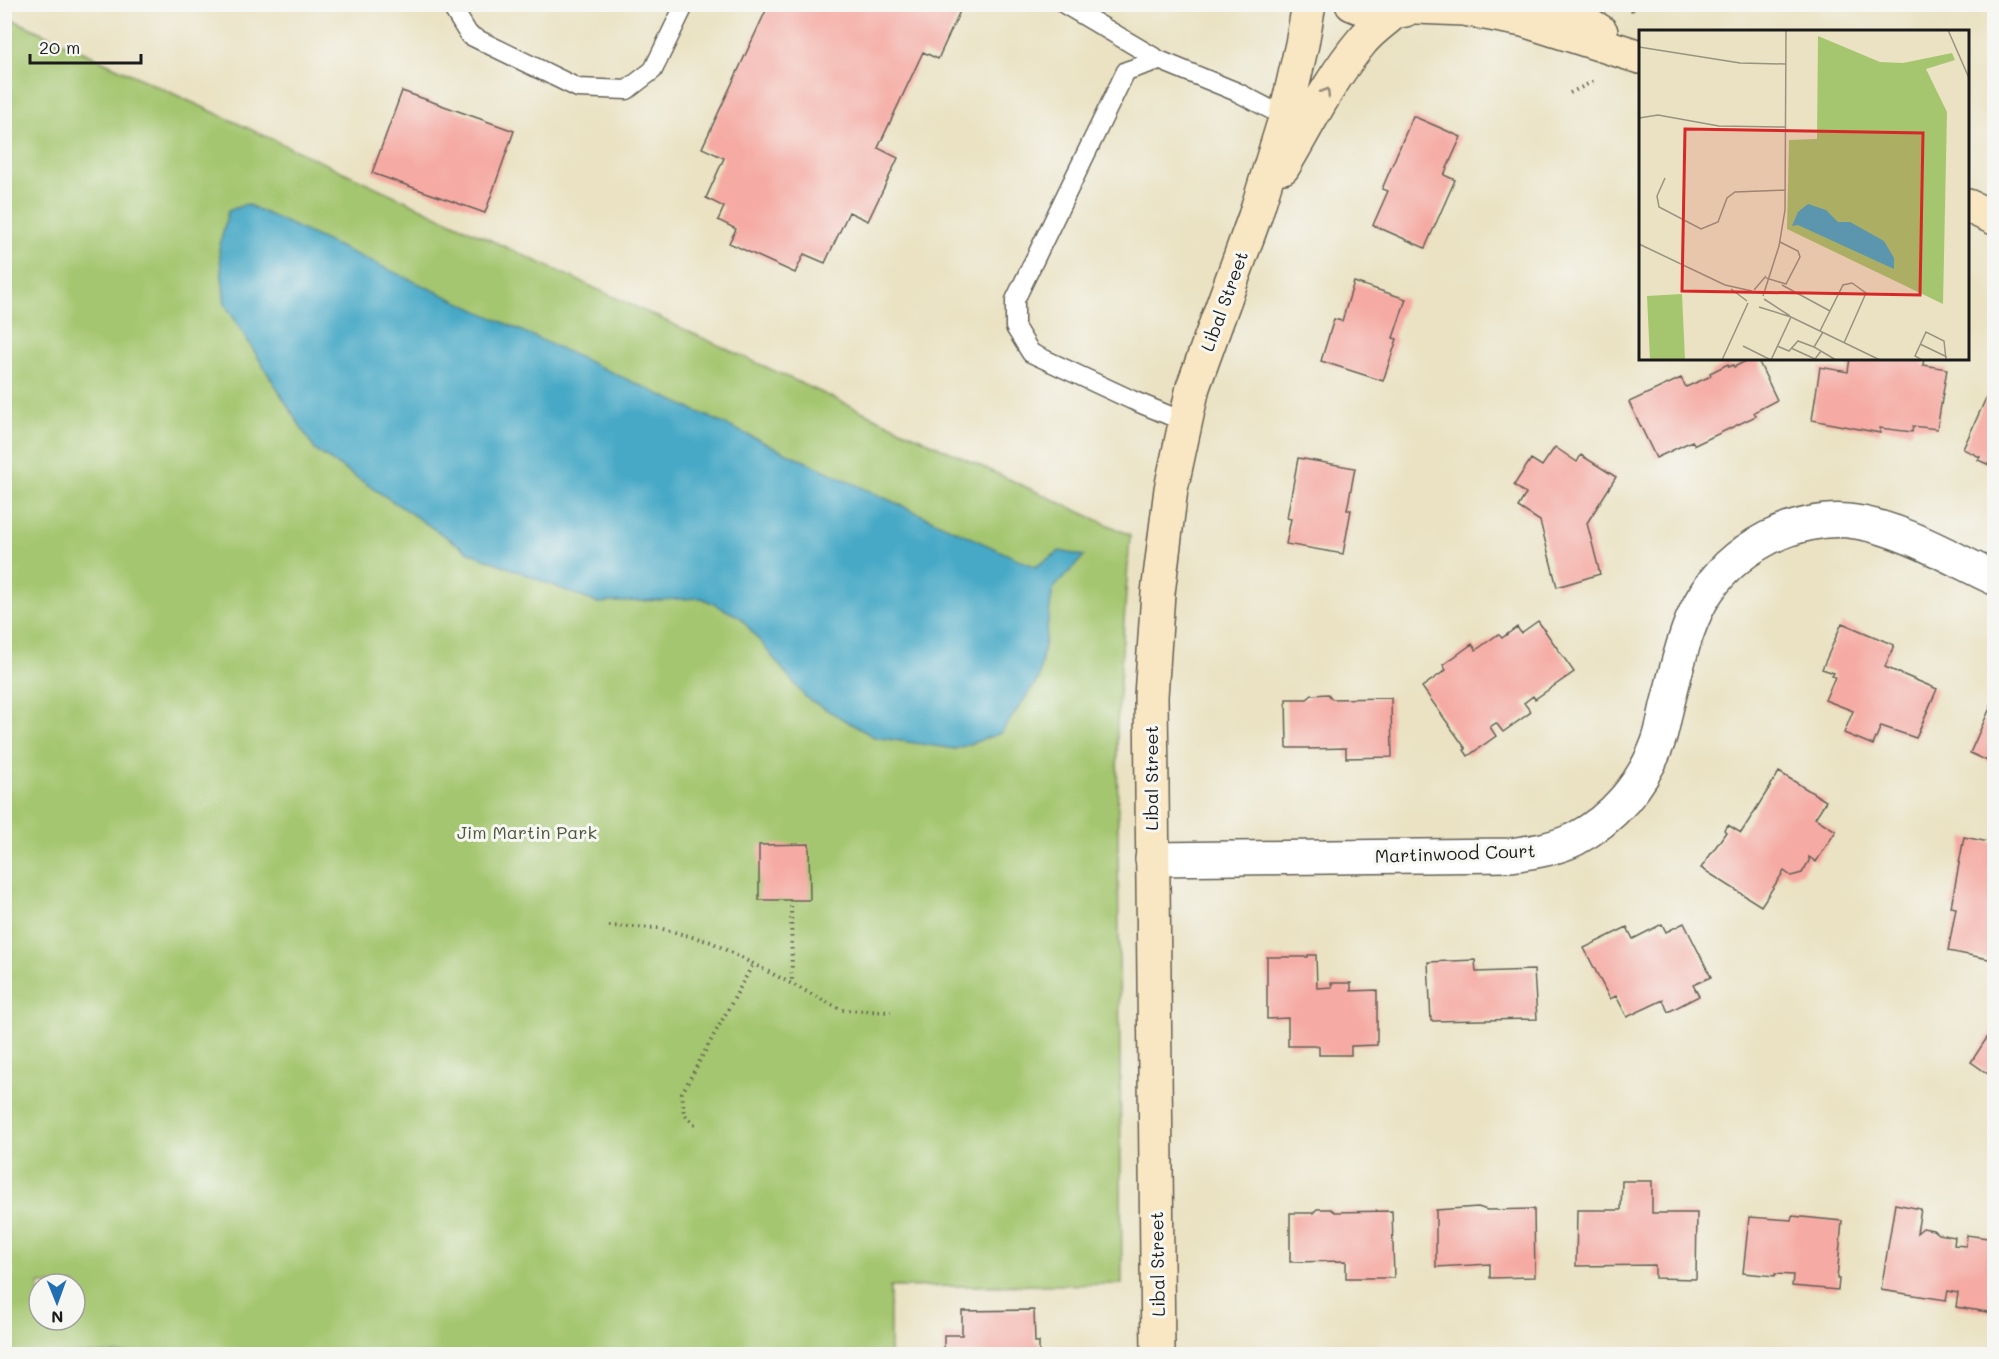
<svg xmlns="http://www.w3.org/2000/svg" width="1999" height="1359" font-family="Mali,sans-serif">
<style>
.green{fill:#a5c66f;stroke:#607146;stroke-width:1.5;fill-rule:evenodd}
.water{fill:#47a9c6;stroke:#326271;stroke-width:1.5}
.building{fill:#f5aaa3}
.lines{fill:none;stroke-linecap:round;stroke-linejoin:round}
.lane-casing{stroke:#646156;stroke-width:21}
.street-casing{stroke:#646156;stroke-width:36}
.secondary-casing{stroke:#646156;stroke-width:36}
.path{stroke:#646156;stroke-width:4;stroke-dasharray:1.5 4.5;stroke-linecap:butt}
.lane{stroke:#fff;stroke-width:18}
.street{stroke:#fff;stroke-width:33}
.secondary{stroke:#f9e7c3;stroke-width:33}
.oneway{stroke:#968c78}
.labels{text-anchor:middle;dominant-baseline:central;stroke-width:6;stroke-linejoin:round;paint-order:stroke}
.street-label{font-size:18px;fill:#1c1c1c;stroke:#f6f6f2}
.park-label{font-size:18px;fill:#4c5839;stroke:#f6f6f2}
.inset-road{fill:none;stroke:#989380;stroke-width:1.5}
.view{fill:#d62828;fill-opacity:0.15;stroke:#d62828;stroke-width:3}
.inset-edge{fill:none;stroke:#1c1c1c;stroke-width:3}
</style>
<rect width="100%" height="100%" fill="#f6f6f2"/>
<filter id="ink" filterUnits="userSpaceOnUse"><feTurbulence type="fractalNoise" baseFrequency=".0167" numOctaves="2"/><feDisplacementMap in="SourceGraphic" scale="12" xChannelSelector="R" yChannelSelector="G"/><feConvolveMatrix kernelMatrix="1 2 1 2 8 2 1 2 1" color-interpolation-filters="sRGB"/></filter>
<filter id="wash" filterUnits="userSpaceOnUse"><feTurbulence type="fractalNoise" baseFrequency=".008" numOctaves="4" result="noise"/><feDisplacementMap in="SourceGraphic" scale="24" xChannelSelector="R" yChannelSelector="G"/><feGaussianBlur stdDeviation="1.35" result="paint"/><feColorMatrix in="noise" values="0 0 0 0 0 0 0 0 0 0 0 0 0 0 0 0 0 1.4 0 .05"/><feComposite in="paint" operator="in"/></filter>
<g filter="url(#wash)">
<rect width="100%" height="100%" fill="#eae2c3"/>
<path class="green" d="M5,16l1125,519 -13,189 5,560 -232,3v67h-885zM39,1284h36v36h-36z"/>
<path class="water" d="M246,204l789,363 25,-16 24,5 -31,33 -14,89 -38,55 -46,16 -81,-12 -68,-39 -66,-81 -38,-19 -105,5 -128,-51 -154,-102 -90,-146 -6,-55 9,-38z"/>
<g id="blocks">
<path class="building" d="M769,4h176l15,7 -22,48 -15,-7 -45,96 20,10 -30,63 -19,-9 -24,51 -21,-9 -9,19 -66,-30 7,-14 -18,-9 6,-13 -18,-9 18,-40 -22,-10z
M402,91l112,40 -29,82 -113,-40z
M1413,116l48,21 -17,38 11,5 -30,68 -52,-23 15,-34 -6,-2z
M1354,282l52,17 -13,39 4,1 -14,42 -62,-20 13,-42 8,2z
M1752,358h5l20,42 -23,12 2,4 -61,29 -3,-4 -36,17 -27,-56 52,-24 5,9 25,-11 -1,-3 18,-9 1,3 4,-2 1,2z
M1850,358h74l-1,7 24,4 -10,60 -24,-3 -1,6 -32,-4v5l-68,-13 8,-53 28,5z
M1986,398l8,4v65l-16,-7 2,-3 -17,-8z
M1555,447l22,15 4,-7 35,22 -29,46 13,51 -43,13 -17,-66 -22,-14 8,-13 -12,-9 17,-26 11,7z
M1298,458l57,10 -8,42h4l-8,44 -57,-10 5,-25 -4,-1z
M1538,621l36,51 -39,27 -2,-3 -9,7 7,9 -28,20 -7,-9 -6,4 6,9 -28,20 -4,-6 2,-1 -44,-62 24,-17 -3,-5 29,-21 4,6 21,-15h2l3,3 15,-11 4,6z
M1842,623l52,22 -9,22 52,22 -21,49 -35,-12 -8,19 -29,-12 9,-22 -28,-11 10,-23 -3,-1 2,-3 -12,-4z
M1328,694l4,5 59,-1 1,59 -46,1v-10l-37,1v-1h-22l-1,-49h21l5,-4z
M1994,699v65l-24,-11z
M1779,772l47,29 -11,17 21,13 -20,31 -7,-5v4l-7,12 -11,3 -7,-5 -23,35 -60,-38 25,-36 -2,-2 4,-5 13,8z
M1964,837l30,6v117l-46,-9 8,-43 -5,-1z
M809,844l1,56h-51v-55z
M1684,923l27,54 -18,8 6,11 -31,16 -5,-12 -36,17 -11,-21 -6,3 -26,-51 43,-21 6,12 29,-15 4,8z
M1308,955h8l1,33 15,-1 -1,-4h20v8l26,-1v55l-26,1v9h-32v-9h-31v-28l-21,1v-62h41z
M1475,960l1,12 58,-2 3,49 -106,2 -3,-59z
M1994,1027v51l-23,-16z
M1622,1181h30v32h45l-1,66 -41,-1v-13l-79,1 1,-56h44z
M1895,1204l26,5 -4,24 6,-5 10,2 5,4 17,3 -1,8 12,1 1,-11 27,4v74l-38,-6 2,-14 -10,-2 -2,9 -65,-10z
M1478,1207l9,3 47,-1 1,68 -45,1v-14l-54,3v-57z
M1317,1209h14l4,3 57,-1 2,67h-48v-17l-56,1v-49h23z
M1792,1216l50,5 -5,58h2l-1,11 -46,-4 1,-11 -18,-1v2l-32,-3 6,-56 42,3z
M1034,1310l1,32h4v12h-95v-19h18v-24z"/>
</g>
</g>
<g filter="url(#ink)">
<use href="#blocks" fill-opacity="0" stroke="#646156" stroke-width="1.5"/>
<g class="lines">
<g class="lane-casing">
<path id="lane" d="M453,4l-1,3 17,28 109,53 49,2 26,-20 32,-66
M1064,4l95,56
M1185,422l-53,-22 -101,-47 -16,-26v-27l111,-229 33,-11 78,32 54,28"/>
</g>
<g class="street-casing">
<path id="street" d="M1152,859l358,-4c22,-3 45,-6 65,-16 38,-20 67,-54 82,-94 5,-12 7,-27 10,-39 19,-74 28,-130 101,-168 26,-13 60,-21 88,-16 47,7 95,36 138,56"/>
</g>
<g class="secondary-casing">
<path id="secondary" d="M1352,4c18,8 34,11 53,6
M1557,4l44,28
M1416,7l48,2 59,11 117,37
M1283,167c25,-42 47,-88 79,-126 8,-10 21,-19 31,-28
M1968,206l26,12
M1158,1354l-7,-658 7,-103 13,-104 22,-102 62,-171 30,-97 17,-75 7,-40"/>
</g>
<path class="path" d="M1631,4l2,10
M1570,93l24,-12
M791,900l1,84
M609,926l50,2 52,14 131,68 49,2
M695,1125l-11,-11 -2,-21 71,-129"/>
<use href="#lane" class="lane"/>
<use href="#street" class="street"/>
<use href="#secondary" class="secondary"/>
</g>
<defs><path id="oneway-chevron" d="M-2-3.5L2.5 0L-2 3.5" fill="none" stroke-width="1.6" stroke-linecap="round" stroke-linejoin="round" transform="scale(1.5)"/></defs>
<use class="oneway" href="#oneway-chevron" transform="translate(1326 92) rotate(-59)"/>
</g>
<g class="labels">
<g class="street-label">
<text transform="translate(1224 301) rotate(-70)">Libal Street</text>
<text transform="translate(1151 778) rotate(-90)">Libal Street</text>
<text transform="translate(1455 853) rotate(-2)">Martinwood Court</text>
<text transform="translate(1157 1264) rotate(-91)">Libal Street</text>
</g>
<g class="park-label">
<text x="527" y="832">Jim Martin Park</text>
</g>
</g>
<g transform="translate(1639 30)">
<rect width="330" height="330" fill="#eae2c3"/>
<path d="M179,6l62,26 23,1 49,-10 3,7 -29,9 21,43 -4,192 -156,-75 2,-89 28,-1zM43,264l3,66h-35l-3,-64z" fill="#a5c66f"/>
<path d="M169,174l18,6 12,12h12l34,19 10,17v11l-96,-44 -6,1 6,-14z" fill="#47a9c6"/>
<path class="inset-road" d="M244,0h32M309,0l21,48M0,17l101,16 45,1M0,88l19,-3 61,11 66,1M26,148l-8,18 2,11 42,22 17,-7 9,-24 8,-6 50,-2M0,214l86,41 27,6M127,248l20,6 14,-27 -2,-6 -18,-9M143,255l48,26M92,259l16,12M115,260l12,-14M124,266l16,-50 6,-36 1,-180M125,269l26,17M120,277l32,10 89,43M181,301l23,-46 9,-2 14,10 -22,50M184,302l-9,15 22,13M281,314l27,13M104,316l28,14M138,316l12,5 9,-10 16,6M152,318l24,11 6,-8M83,330l26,-57M132,330l20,-43M283,330l-7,-4 11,-24 18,9 2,19"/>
<path class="view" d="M46,99l238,4 -3,162 -238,-4z"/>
<rect width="330" height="330" class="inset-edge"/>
</g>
<rect width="1999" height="1359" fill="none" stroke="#f6f6f2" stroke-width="24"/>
<g transform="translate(57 1302) rotate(179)"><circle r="28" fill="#f6f6f2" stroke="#9f9f9c" stroke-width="1.5"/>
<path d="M0-4.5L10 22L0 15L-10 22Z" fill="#1f6fb2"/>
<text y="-9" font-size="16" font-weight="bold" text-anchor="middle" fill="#1c1c1c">N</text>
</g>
<path d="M30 54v9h111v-9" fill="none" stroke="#1c1c1c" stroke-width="3"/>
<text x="39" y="54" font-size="18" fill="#1c1c1c" stroke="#f6f6f2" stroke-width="4.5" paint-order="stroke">20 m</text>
</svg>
